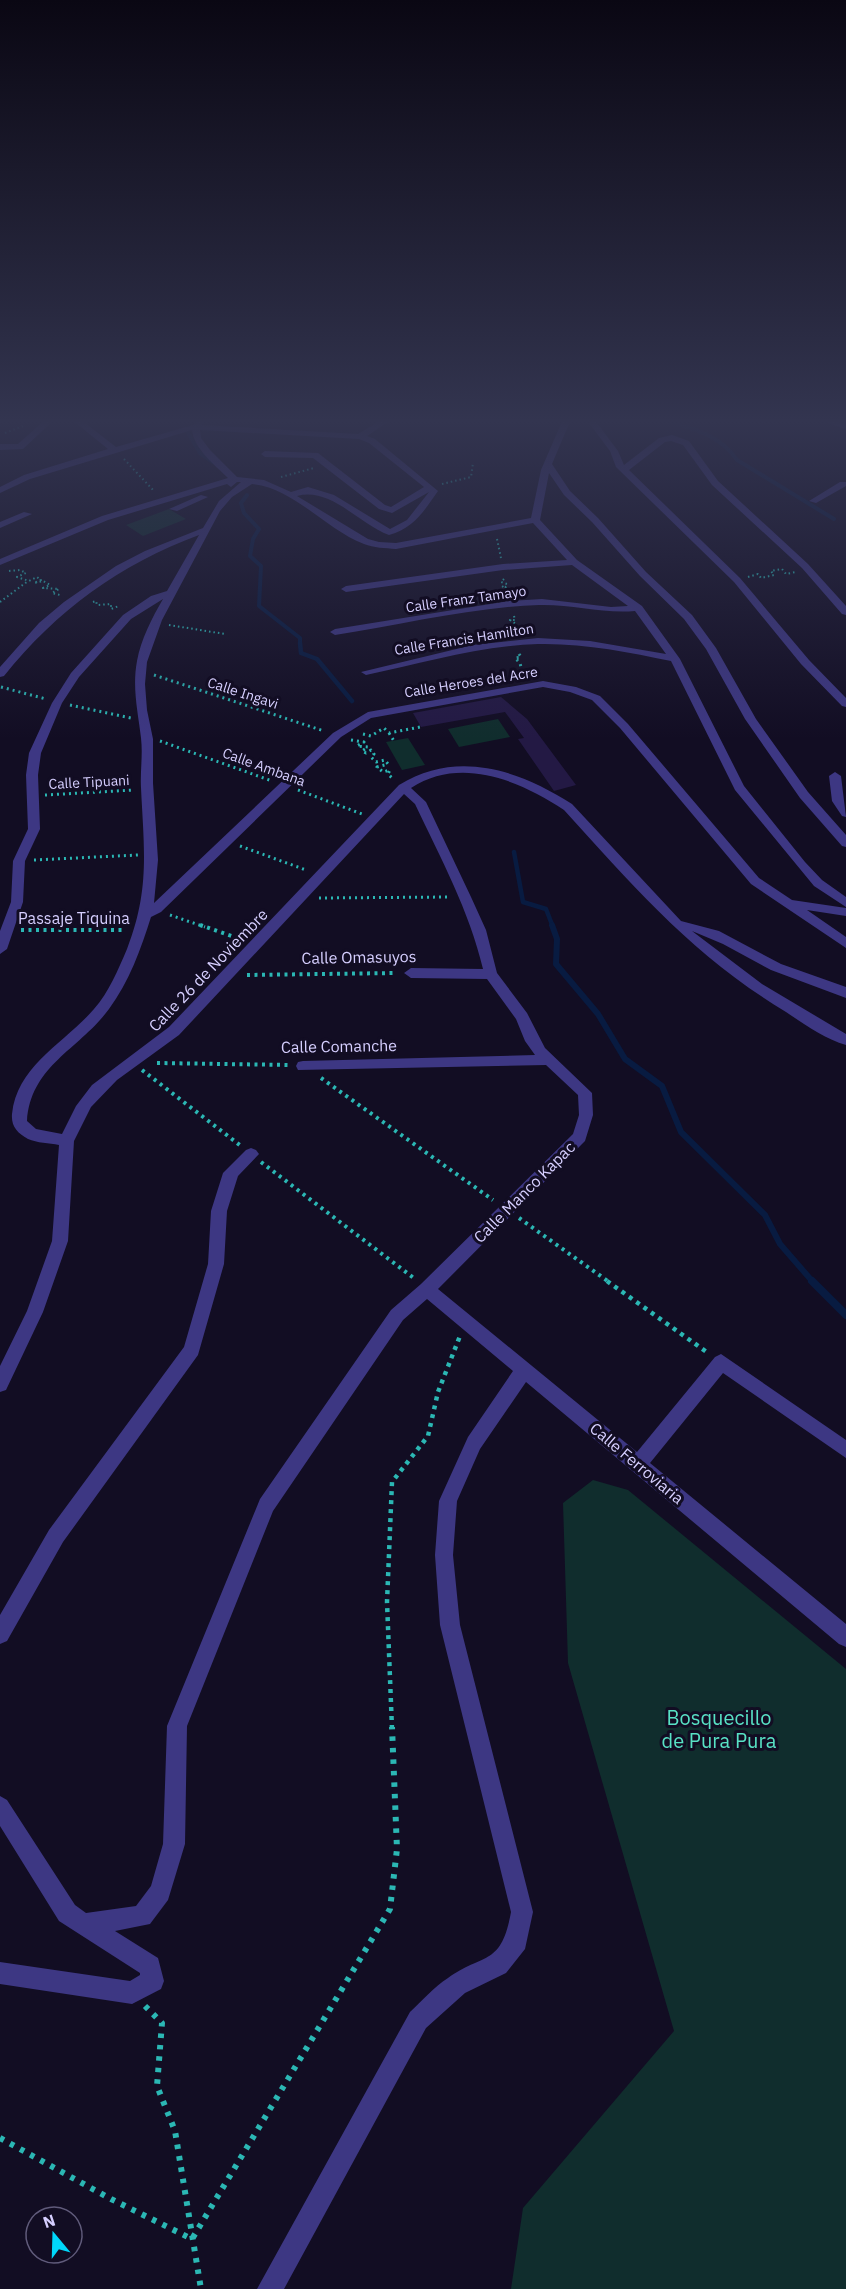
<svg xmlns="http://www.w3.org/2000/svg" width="846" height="2289" font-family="'IBM Plex Sans',sans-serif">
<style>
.green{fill:#102d2d}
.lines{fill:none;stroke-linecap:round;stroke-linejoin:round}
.stream-far3{stroke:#081b41;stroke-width:4}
.stream-far2{stroke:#081b41;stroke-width:4.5}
.stream-far1{stroke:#081b41;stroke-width:6}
.stream{stroke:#081b41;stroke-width:8}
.building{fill:#231944}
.path-far4{stroke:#2bb7b4;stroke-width:2;stroke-dasharray:1.5 3;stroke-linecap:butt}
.path-far3{stroke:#2bb7b4;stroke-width:3;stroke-dasharray:2 4;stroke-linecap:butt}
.path-far2{stroke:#2bb7b4;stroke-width:4;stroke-dasharray:3 4.5;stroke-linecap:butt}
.path-far1{stroke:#2bb7b4;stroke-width:4.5;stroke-dasharray:4 5;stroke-linecap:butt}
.path{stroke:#2bb7b4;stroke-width:6;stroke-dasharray:4.5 7;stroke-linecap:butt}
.minor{fill:#3d3783;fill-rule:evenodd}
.labels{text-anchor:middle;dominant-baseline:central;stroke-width:6;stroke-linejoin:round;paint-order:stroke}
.far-street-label{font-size:14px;fill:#d6cfff;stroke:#120d23}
.street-label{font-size:16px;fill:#d6cfff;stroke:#120d23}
.near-park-label{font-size:20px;fill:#58e2c5;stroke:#120d23}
</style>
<rect width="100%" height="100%" fill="#120d23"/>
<path class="green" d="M169,509l17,10 -43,17 -17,-11z
M498,719l12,18 -51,10 -11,-18z
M408,738l17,27 -23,5 -16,-28z
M593,1480l35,10 218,179v620h-335l12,-81 151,-177 -106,-368 -5,-160z"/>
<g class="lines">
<path class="stream-far3" d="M662,419c27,8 59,16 75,41l97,59
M187,431l13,22 13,9
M247,495l-6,8 3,10 15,16 -6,10 -3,17 11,10 -2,40 41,32v6"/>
<path class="stream-far2" d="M300,643l1,10 16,6 35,42
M514,852l9,50 23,7 7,18"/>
<path class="stream-far1" d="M552,925l5,14 -1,25 42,50 27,45 37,27 19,46 84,83 15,29 33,38"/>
<path class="stream" d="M812,1281l34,34"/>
</g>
<path class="building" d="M501,697l26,22 49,66 -22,6 -36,-52 6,-1 -19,-26 -84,15 -8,-14z"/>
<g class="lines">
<path class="path-far4" d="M5,433l18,-7
M124,459l30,32
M281,477l33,-9
M442,484l29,-7 2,-14
M497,539l4,19
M9,571l11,-1 6,3 -9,4 12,4 8,-4 4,3 -7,3 9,-2 7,4 -7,3 16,1 -7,4 8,2
M748,577l10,-3 3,4 13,-3 -3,-4 11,-2 4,5 10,-2
M504,579l-3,3 6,2 -1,3 -4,-1 7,5
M0,602l28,-21
M93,602l3,-1 1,4 14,-1v5l8,-3
M514,616l1,4h-5l6,4 -6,4h9l1,4
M169,625l56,9"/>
<path class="path-far3" d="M519,654l2,3 -6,1 5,5 3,13
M154,675l170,56
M1,687l45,12
M70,705l61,13
M389,733l5,8
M363,734l8,2 13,-8 5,5 31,-6
M351,740l13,2 -7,4 11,1 -6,4 4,2 5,-3 3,4 -3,3 5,5 9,-2 3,4 -11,3 6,5 7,-2 -2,4 6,6
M160,741l112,40
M298,790l64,24
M45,795l89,-5
M240,846l66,24
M34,860l104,-5
M319,898l131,-1
M170,915l35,12"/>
<path class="path-far2" d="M200,925l43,15
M21,930h104
M247,975l149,-2
M157,1063l133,2
M142,1070l99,76
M321,1078l172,122
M261,1162l154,117
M519,1218l90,64"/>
<path class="path-far1" d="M607,1281l101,72
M392,1729l-5,-127 5,-120 36,-46 10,-44 22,-56"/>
<path class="path" d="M145,2006l17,17 -5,63 18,45 26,158
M0,2138l111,61 81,40 198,-330 7,-60 -5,-122"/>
<path class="minor" d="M0,419h7l-7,5z
M46,419h9l-32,30 -23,1v-6h18z
M71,419h9l36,28 77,-22 7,-6 5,2 -3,4 156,9 25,-15h9l-25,17 8,3 63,52c-14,20 -24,37 -49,44 -30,-11 -58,-48 -92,-39l71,43 11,3 17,1 135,-25 10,-48 22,-51h8l-19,45 18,27 28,27 48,54 46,43 24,33 40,71 52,73 38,43v12l-4,-1 -42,-48 -55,-79 -39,-70 -22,-30 -44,-43 -48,-54 -28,-27 -15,-22 -9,47 37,40 65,46 38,53 64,127 61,76 17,18 24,17v10l-32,-21 -79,-96 -64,-129c-43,-9 -88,-18 -133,-17 -58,2 -115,19 -172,31l-5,-3 112,-27 65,-7 52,3 76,13 -31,-43c-32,3 -63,-7 -96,-6 -64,2 -139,20 -204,30l-5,-3 5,-3 174,-28 33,-2 69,8 17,-1 -56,-41 -69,5 -157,22 -5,-3 5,-3 157,-22 64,-4 -34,-37 -137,26c-11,-1 -22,-1 -32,-5 -39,-15 -70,-56 -112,-60l-20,13 -12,14 -58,109 -15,42 -2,22 2,26 6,29v44l5,77 -4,43 179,-170 35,-21 175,-31 33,6 24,9 28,28 131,154 33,22 54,8v8l-39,-6 39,27v11l-95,-64 -131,-156 -28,-28 -22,-8 -27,-5 -172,31 -30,19 -180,175 -10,5c-10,32 -22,65 -42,92 -30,41 -78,56 -82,112l9,8 26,5 14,-28 16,-21 77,-58 230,-242c58,-36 120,-15 173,19l109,117 38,10 62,33 65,23v11l-75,-28 -48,-26 -31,-13 70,53 84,50v11c-21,-6 -42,-21 -60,-33 -94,-57 -150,-123 -222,-202 -45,-30 -104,-54 -153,-22l15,14 45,95 15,33 11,43 30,40 18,35 47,45 1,22 -8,26 -147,148 199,163 78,-95 6,-3 125,86v18l-123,-85 -73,90 196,161v23l-7,-3 -313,-262 -46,67 -23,52 -4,54 7,70 73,287 -8,37 -19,24 -41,20 -39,35 -142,261h-27l153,-277c12,-11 24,-25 38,-34 36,-26 53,-11 63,-66l-71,-287 -5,-70 4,-54 29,-64 45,-66 -86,-72 -24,21 -130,191 -86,215 -2,118 -17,56 -18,24 -35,7 43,27 6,23 -3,8 -29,15 -132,-20v-22l130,19 10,-6v-2l-81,-52 -59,-95v-30l7,4 68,105 11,8 50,-7 15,-20 12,-42 4,-118 93,-227 131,-189 30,-26 152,-150 6,-19 -1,-20 -32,-30 -248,5 -2,-4 2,-4 5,-1 232,-6 -10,-14 -9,-22 -29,-40 -76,-1 -7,-5 7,-5 72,1c-14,-59 -42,-110 -68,-165l-11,-10 -225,241 -62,45 -26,27 -17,34 -6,100 -25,71 -37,78 -6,2v-26l27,-55 25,-70 7,-96c-10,-2 -22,-2 -31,-6 -11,-6 -17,-13 -16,-25 5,-49 53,-71 82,-105 15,-17 24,-39 33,-60 23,-59 17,-99 14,-161 -1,-16 2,-33 0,-50 -3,-26 -9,-50 -4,-77 4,-22 15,-43 26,-62l-32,20 -52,58 -17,26 -21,50 -3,22 2,54 -15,32 -2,41 -16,47 -7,5v-23l11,-29 2,-41 15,-32 -2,-54 3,-22 23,-50 19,-30 52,-58 28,-19 16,-5 32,-56c-79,29 -143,76 -195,141l-4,1v-10l39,-44 25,-21 52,-36 29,-15 58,-23 16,-27 22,-19h-4l-6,5 -4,-3 -119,36 -108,45v-6l102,-43 126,-38c-13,-13 -34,-29 -36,-48l-162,49 -30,14v-6l24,-12 84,-26zM200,430l159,9 10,4 55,44 -33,20 -6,-2 -67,-52 -53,-2 -4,3 4,3 48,1 66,51 13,4 37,-21 -22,28 -17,9 -56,-34 -26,-8 -17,5 -27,-12 -27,-3 -27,-27 -9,-12z
M586,419h8l24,32 6,14 35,-27 13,-3 17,6 29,40 90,83 38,42v9l-4,-1 -40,-46 -90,-83 -29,-40 -12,-4 -6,1 -36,28 111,108 69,82 37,38v9l-4,-1 -41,-42 -67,-82 -118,-115 -6,-16z
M815,419h12l19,5v5z
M840,482h6v4l-30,17 -7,-2z
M201,495l7,2 -31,14 -8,-2z
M24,512l8,2 -32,14v-6z
M835,772l6,4 5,41 -4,-1 -10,-15 -3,-25z
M251,1148l5,2 3,4 -21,22 -11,35 -3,53 -26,91 -135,187 -56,99 -7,3v-29l49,-85 135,-183 24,-83 3,-53 12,-38 23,-23z"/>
</g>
<linearGradient id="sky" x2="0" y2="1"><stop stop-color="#0a0713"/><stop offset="0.57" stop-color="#333550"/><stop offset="1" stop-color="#333550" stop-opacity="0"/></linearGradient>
<rect width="846" height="739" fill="url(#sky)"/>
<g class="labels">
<g class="far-street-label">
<text transform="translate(466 599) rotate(-8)">Calle Franz Tamayo</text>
<text transform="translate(464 639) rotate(-9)">Calle Francis Hamilton</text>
<text transform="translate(471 682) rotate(-9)">Calle Heroes del Acre</text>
<text transform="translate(243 693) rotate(18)">Calle Ingavi</text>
<text transform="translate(264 767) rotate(20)">Calle Ambana</text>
<text transform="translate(89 782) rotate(-3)">Calle Tipuani</text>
</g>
<g class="street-label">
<text x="74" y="918">Passaje Tiquina</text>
<text transform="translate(359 957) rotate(-1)">Calle Omasuyos</text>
<text transform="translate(208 970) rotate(-46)">Calle 26 de Noviembre</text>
<text transform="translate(339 1046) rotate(-1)">Calle Comanche</text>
<text transform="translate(524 1192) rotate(-45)">Calle Manco Kapac</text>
<text transform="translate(637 1463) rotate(40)">Calle Ferroviaria</text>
</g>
<g class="near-park-label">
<text x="719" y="1717">Bosquecillo<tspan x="719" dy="23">de Pura Pura</tspan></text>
</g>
</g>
<g transform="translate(54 2235) rotate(341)"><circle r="28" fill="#120d23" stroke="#605b7b" stroke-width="1.5"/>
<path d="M0-4.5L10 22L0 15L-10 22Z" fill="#00d7fa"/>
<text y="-9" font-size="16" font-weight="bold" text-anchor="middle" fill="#d6cfff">N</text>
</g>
</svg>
